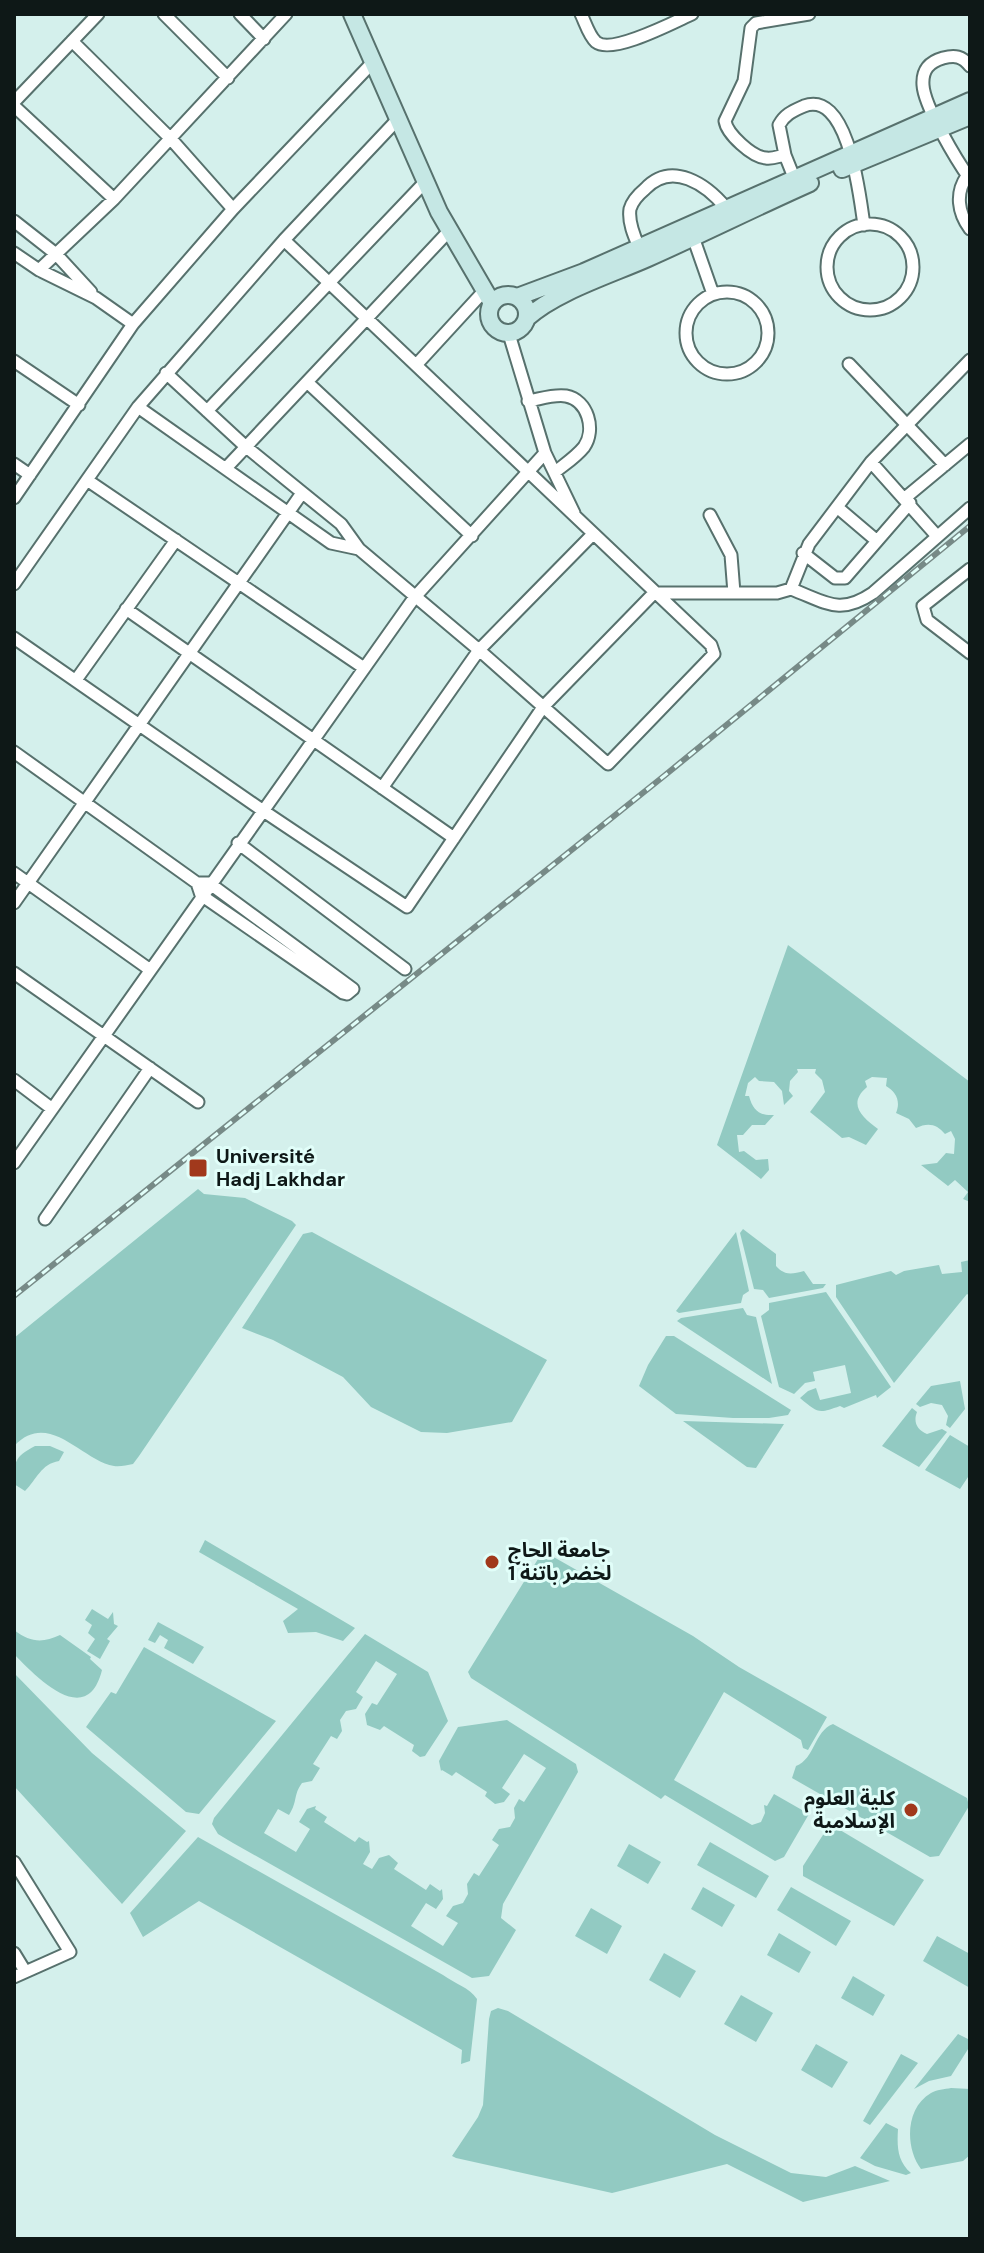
<svg xmlns="http://www.w3.org/2000/svg" width="984" height="2253" font-family="'DM Sans','Noto Sans Arabic',sans-serif">
<style>
.green{fill:#92cac2}
.lines{fill:none;stroke-linecap:round;stroke-linejoin:round}
.street-casing{stroke:#57716d;stroke-width:15}
.secondary-casing{stroke:#57716d;stroke-width:20}
.street{stroke:#fff;stroke-width:11}
.secondary{stroke:#c5e7e4;stroke-width:16}
.rail-casing{stroke:#778a87;stroke-width:6}
.rail{stroke:#e1fef9;stroke-width:3;stroke-dasharray:9;stroke-linecap:butt}
.poi-dot{fill:#a1391c;stroke:#e1fef9;stroke-width:3}
.labels{text-anchor:middle;dominant-baseline:central;stroke-width:6;stroke-linejoin:round;paint-order:stroke}
.poi-label{font-size:20px;font-weight:bold;fill:#0e1817;stroke:#e1fef9;text-anchor:start}
</style>
<rect width="100%" height="100%" fill="#d4f0ec"/>
<path class="green" d="M788,945l182,137v120l-7,-3 5,-7 -13,-12 -7,6 -27,-21 16,-2 9,-10 8,1 1,-15 -4,-8 -6,3c-8,-10 -17,-12 -29,-6l-7,-9 -13,-6c5,-12 0,-21 -10,-27l1,-8 -15,-1 -7,4 2,6c-20,17 -5,30 11,42l-12,16 -17,-8 -7,1 -32,-26 15,-20 -3,-12 -7,-7 1,-4h-19l1,3 -8,9 -1,10 4,5 -9,9 -2,-14 -8,-9 -15,-1 -4,-4 -7,6 -3,13h4c4,15 11,20 25,19l-9,10h-13l-9,10h-6l2,17 5,-1 12,9 12,-1 1,11 -8,9 -44,-34z
M198,1189l6,5 41,4 47,23 4,4 -157,231 -6,8c-6,1 -13,3 -19,2 -33,-6 -65,-57 -100,-20v-108z
M743,1229l33,25v12c9,10 16,8 28,5l9,13h13l-3,4 -54,10 -6,-8 -9,-1 -14,-56z
M312,1232l235,128 -35,62 -65,11 -26,-1 -50,-25 -28,-30 -70,-37 -31,-12 61,-94z
M736,1232l13,59 -6,4 -2,8 -62,10 -3,-2z
M970,1260v36l-3,-2 -73,89 -58,-86v-12l55,-14 5,4 8,-4 35,-6 3,9 20,-2 -1,-10z
M826,1292l65,95 -14,11 -1,-3 -32,13 -4,-2c-22,8 -22,7 -40,-8l8,-7 8,-3 4,12 31,-7 -6,-28 -32,7 2,9 -10,2 -11,11 -15,-7 -18,-71 8,-6v-7z
M743,1308l4,7 9,2 16,67 -95,-63 4,-3z
M666,1336h8l117,74 -3,5 -19,3h-36l-57,-4 -37,-28 9,-21z
M960,1381l5,28 -15,19 -4,-3 2,-9 -6,-11 -11,-2 -11,4 -4,-3 15,-18z
M912,1408l5,4c-4,10 0,18 10,22l15,-5 5,3 -28,35 -37,-21z
M683,1421l101,3 -28,44 -9,-1z
M950,1435l20,12v27l-10,15 -35,-19z
M35,1446h15l14,6 -5,9c-18,3 -22,18 -34,30l-11,-7c0,-22 0,-27 21,-38z
M205,1540l150,88 -12,13 -27,-9 -28,1 -5,-12 15,-12 -99,-57z
M543,1551l150,85 46,31 88,50 -19,33 -5,-2 -2,-8 -77,-48 -50,88 78,45 9,-3 4,-9 -1,-8 3,1 7,-12 35,20 -25,43 -9,4 -110,-66 -4,4 -190,-121 -3,-6z
M92,1609l16,10 5,-7 1,12 4,2 -11,13 3,2 -10,18 -13,-8 8,-12 -7,-6 4,-8 -7,-5z
M158,1622l46,25 -11,17 -29,-16 4,-8 -8,-5 -5,8 -7,-3z
M14,1630c17,13 29,13 46,5l31,22 -1,2 12,11c-15,60 -66,7 -88,-16z
M365,1634l63,38 20,49 -23,35 -5,1 -8,-6 2,-6 -30,-19 -4,4 -13,-5 -2,-11 7,-11 5,2 20,-31 -21,-13 -20,31 7,5 -7,12 -10,2 -6,9 2,11 -5,8 -6,-3 -18,28 7,4 -8,13 -10,2c-9,12 -4,18 -13,32l-11,-6 -14,24 32,19 14,-23 -11,-7 8,-13 9,-3 -1,3 12,8 -3,5 31,20 4,-5 8,5 2,-1 1,11 -7,12 9,5 7,-11 10,-3 9,8 -4,6 32,21 4,-6 10,7 2,-2 1,10 -7,10 -10,-6 -15,23 32,20 15,-23 -12,-7 7,-10 10,-3 5,-9 -1,-10 7,-11 5,3 20,-31 -7,-5 7,-11 11,-2 5,-9 -1,-10 5,-9 5,3 22,-34 -22,-14 -22,34 8,6 -6,8 -9,2 -10,-8 2,-4 -31,-20 -4,4 -10,-6 -1,1 -2,-10 19,-34 49,-7 69,44 2,8 -75,132 -2,14 15,12 -27,46 -17,2 -239,-135 -15,-9 -6,-10 2,-6z
M144,1647l132,74 -77,93 -13,-2 -100,-85 25,-35 5,2z
M14,1673l78,80 94,78 -64,73 -108,-118z
M833,1724l134,74 2,8 -30,50 -9,1 -138,-79 4,-12c19,-7 18,-35 37,-42z
M830,1824l94,56 -30,46 -91,-50v-10z
M198,1837l245,138c12,9 26,12 34,24l-7,62 -9,3 1,-14 -263,-149 -56,36 -13,-24z
M710,1842l59,34 -13,22 -59,-33z
M629,1844l32,18 -13,22 -31,-18z
M703,1887l32,18 -13,22 -31,-18z
M791,1887l60,34 -15,25 -59,-36z
M591,1908l31,18 -15,28 -32,-18z
M779,1933l32,19 -12,21 -32,-18z
M937,1936l33,18v34l-47,-27z
M664,1953l32,18 -16,27 -31,-18z
M853,1976l32,19 -12,21 -32,-18z
M741,1995l32,18 -17,29 -32,-18z
M498,2008l10,3 207,124 76,38 35,4 29,-11 35,15 -87,21 -76,-38 -115,29 -156,-35 -4,-2 26,-39 5,-12 6,-86 2,-8z
M958,2034l12,6v6l-19,30 -22,5 -15,8z
M816,2044l32,18 -16,26 -31,-18z
M901,2054l17,9 -48,62 -7,-4z
M951,2088l19,1v66l-7,6 -42,8c-16,-21 -16,-61 10,-76 5,-3 14,-4 20,-5z
M886,2123l12,6c-1,17 -1,32 13,44l-5,2 -31,-9 -15,-8z"/>
<g class="lines">
<g class="street-casing">
<path id="street" d="M164,14l64,64
M240,14l24,25
M581,14c4,8 8,22 15,28 16,13 78,-20 96,-28
M72,41l99,98 62,70
M970,66c-8,-10 -15,-11 -27,-8 -14,4 -21,12 -20,27 1,21 34,76 47,94
M14,102l84,-88
M14,106l100,93
M785,155c-6,1 -12,4 -19,3 -14,-1 -39,-24 -41,-37l19,-40 7,-53 5,-5 53,-9
M967,176c-12,17 -9,37 3,53
M797,185l-12,-30 -6,-30c6,-11 14,-14 25,-19 45,-17 56,93 60,119
M14,221l42,33 35,38
M827 267a43 43 0 1 1 86 0a43 43 0 1 1-86 0Z
M692,234l21,60
M639,247c-5,-11 -11,-25 -9,-38 2,-7 9,-15 15,-20 27,-29 62,-4 81,19
M14,253l25,17 57,28 37,26
M39,270l75,-71 172,-185
M686 333a41 41 0 1 1 82 0a41 41 0 1 1-82 0Z
M509,334l36,119 29,60
M14,361l65,44
M417,364l67,-73
M849,364l96,101
M166,373l79,73 96,78 18,25 120,101 129,114 106,-110 -3,-9 -427,-405
M307,382l165,154
M528,401c12,-2 26,-7 38,-5 22,4 30,34 18,51 -8,10 -19,17 -29,25
M138,407l193,136 28,6
M207,411l219,-230
M871,462l65,73
M14,464l16,11
M227,467l222,-236
M87,480l277,188
M14,498l119,-174 100,-115 141,-148
M905,498l65,-54
M837,507l40,34
M710,515l21,40 3,38
M803,553l32,25h10l65,-75
M970,569l-47,37 4,14 43,33
M14,584l124,-177 146,-167 115,-122
M791,589c35,13 48,27 82,4l97,-85
M126,609l328,229
M14,638l248,172 145,97 136,-200 111,-114h123l14,-4 18,-45 62,-82 99,-102
M76,680l100,-140
M14,752l183,131h12l144,106 -6,5 -4,-1 -142,-98 -4,-12
M382,788l97,-138 114,-116
M238,843l167,126
M14,873l135,96
M14,903l288,-410
M14,973l184,129
M14,1080l37,28
M14,1163l400,-565 131,-145
M45,1219l105,-151
M14,1862l56,90 -56,25
M14,1953l11,18"/>
</g>
<g class="secondary-casing">
<path id="secondary" d="M352,14l87,198 53,91
M842,169l128,-53
M489 314a19 19 0 1 1 38 0a19 19 0 1 1-38 0Z
M517,297l67,-25 386,-171
M527,318c28,-26 85,-44 121,-60 54,-24 108,-51 162,-75"/>
</g>
<use href="#street" class="street"/>
<use href="#secondary" class="secondary"/>
<g class="rail-casing">
<path id="rail" d="M14,1296l650,-520 306,-250"/>
</g>
<use href="#rail" class="rail"/>
</g>
<g class="poi-dot">
<rect x="188" y="1158" width="20" height="20" rx="4"/>
<circle cx="492" cy="1562" r="8"/>
<circle cx="911" cy="1810" r="8"/>
</g>
<g class="labels">
<g class="poi-label">
<text x="216" y="1156">Université<tspan x="216" dy="23">Hadj Lakhdar</tspan></text>
<text x="508" y="1550">جامعة الحاج<tspan x="508" dy="23">لخضر باتنة 1</tspan></text>
<text x="895" y="1798" text-anchor="end">كلية العلوم<tspan x="895" dy="23">الإسلامية</tspan></text>
</g>
</g>
<rect width="984" height="2253" fill="none" stroke="#0e1817" stroke-width="32"/>
</svg>
